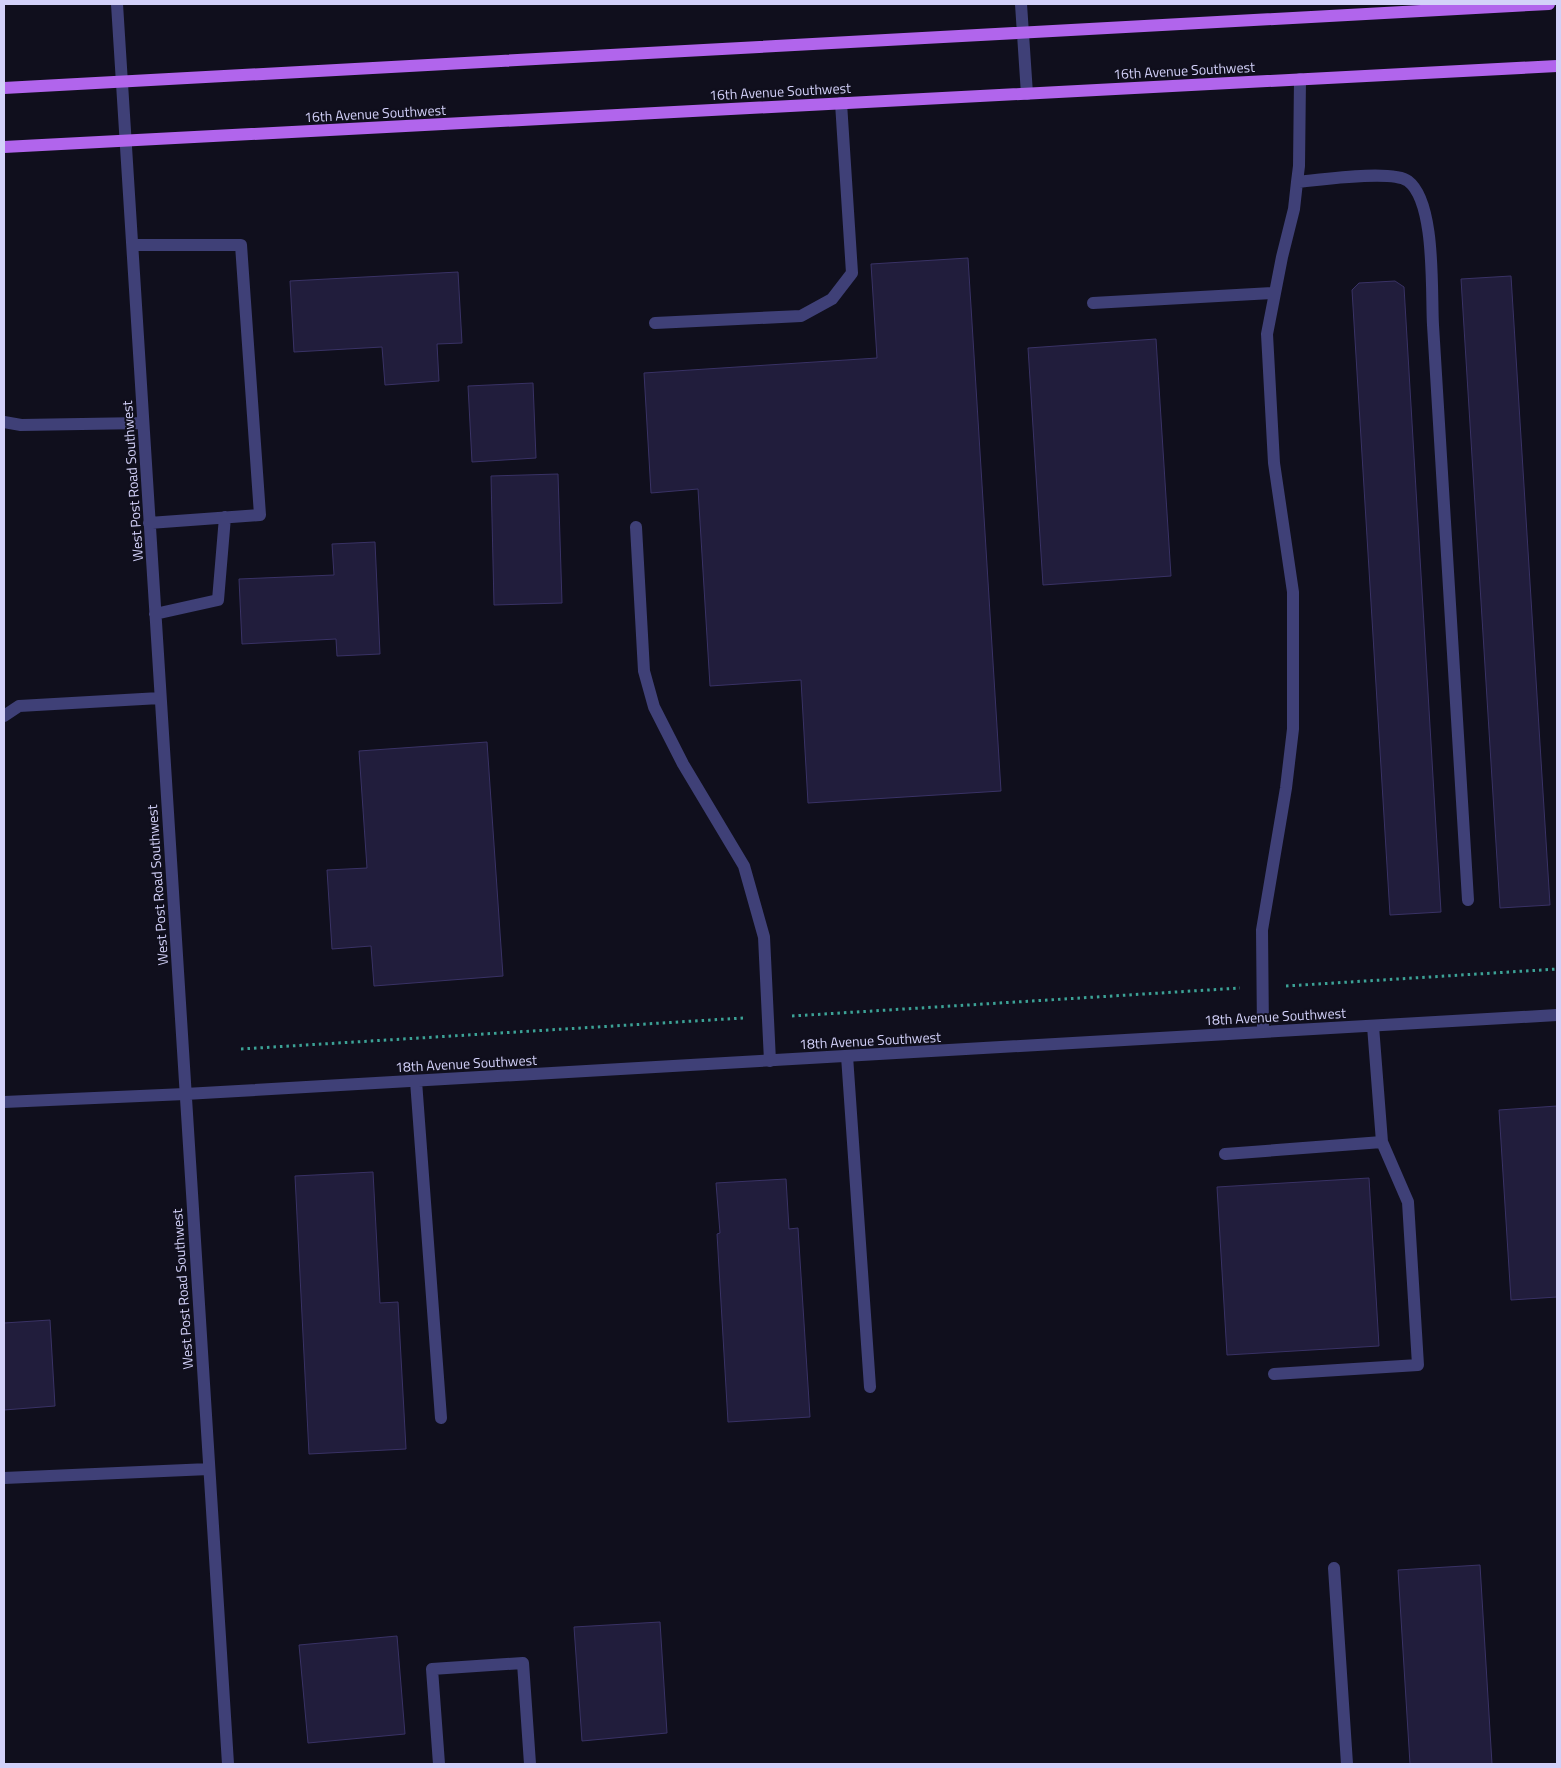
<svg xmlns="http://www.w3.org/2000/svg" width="1561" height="1768" font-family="'Titillium Web',sans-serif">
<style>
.building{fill:#211d3c;stroke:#393265}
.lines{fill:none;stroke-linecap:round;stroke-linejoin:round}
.path{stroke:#3ca296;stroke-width:3;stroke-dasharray:2.5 4;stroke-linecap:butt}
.minor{stroke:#3f4077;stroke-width:12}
.major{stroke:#b165ec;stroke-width:12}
.labels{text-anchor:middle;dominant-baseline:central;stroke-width:4;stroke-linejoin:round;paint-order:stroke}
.street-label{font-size:14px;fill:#d3d1f9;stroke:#100f1d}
</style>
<rect width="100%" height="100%" fill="#100f1d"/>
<path class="building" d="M968,258l33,533 -193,12 -7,-123 -91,6 -12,-197 -47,4 -7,-120 233,-15 -6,-94z
M458,272l4,71 -25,1 2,37 -54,4 -3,-38 -88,5 -4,-71z
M1511,276l39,629 -50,3 -39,-629z
M1395,281l9,6 37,625 -51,3 -38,-625 7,-7z
M1156,339l15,237 -128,9 -15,-237z
M533,383l3,75 -64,4 -4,-76z
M558,474l4,129 -68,2 -3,-129z
M375,542l5,112 -43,2 -1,-17 -94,5 -3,-65 95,-4 -2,-31z
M487,742l16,234 -129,10 -3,-40 -39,3 -5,-79 40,-2 -8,-117z
M1557,1106v191l-46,3 -12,-190z
M373,1172l7,131 18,-1 8,147 -97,5 -14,-278z
M1369,1178l10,168 -152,9 -10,-168z
M786,1179l3,50 9,-1 12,189 -82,5 -11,-188 3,-1 -4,-50z
M50,1320l5,86 -51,4v-87z
M1480,1565l12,199h-82l-12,-194z
M660,1622l7,111 -85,8 -8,-114z
M397,1636l8,98 -97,9 -9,-98z"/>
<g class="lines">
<path class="path" d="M1286,986l271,-17
M792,1016l448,-28
M241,1049l502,-31"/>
<path class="minor" d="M117,4l111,1760
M1021,4l6,90
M1297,182c22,-2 95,-13 111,-1 28,21 23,110 25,144l35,575
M133,245h108l19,270 -111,8
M1093,303l181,-10
M655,323l146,-7 31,-17 20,-26 -11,-170
M4,422l17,3 122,-2
M636,527l8,144 10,36 29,57 61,102 20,71 6,124
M155,614l63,-14 7,-83
M4,716l15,-10 141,-8
M1263,1032l-1,-102 24,-142 7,-59v-137l-19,-129 -7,-129 15,-77 12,-48 3,-27 2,-16 1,-87
M847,1056l23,331
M416,1081l25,337
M4,1102l181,-8 1372,-79
M1225,1154l157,-12
M1274,1374l144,-9 -10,-163 -26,-60 -9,-116
M4,1478l205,-9
M1334,1568l13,196
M439,1764l-7,-95 91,-6 7,101"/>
<path class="major" d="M4,88l1545,-84
M4,147l1553,-81"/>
</g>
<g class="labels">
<g class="street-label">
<text transform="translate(1184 70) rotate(-3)">16th Avenue Southwest</text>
<text transform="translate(780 91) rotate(-3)">16th Avenue Southwest</text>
<text transform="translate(375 113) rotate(-3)">16th Avenue Southwest</text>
<text transform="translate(132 481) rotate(-94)">West Post Road Southwest</text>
<text transform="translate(157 885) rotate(-94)">West Post Road Southwest</text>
<text transform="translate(1275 1016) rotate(-3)">18th Avenue Southwest</text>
<text transform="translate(870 1040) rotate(-3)">18th Avenue Southwest</text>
<text transform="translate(466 1063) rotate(-3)">18th Avenue Southwest</text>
<text transform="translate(182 1289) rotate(-94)">West Post Road Southwest</text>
</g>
</g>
<rect width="1561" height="1768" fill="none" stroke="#d3d1f9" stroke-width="10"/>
</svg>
